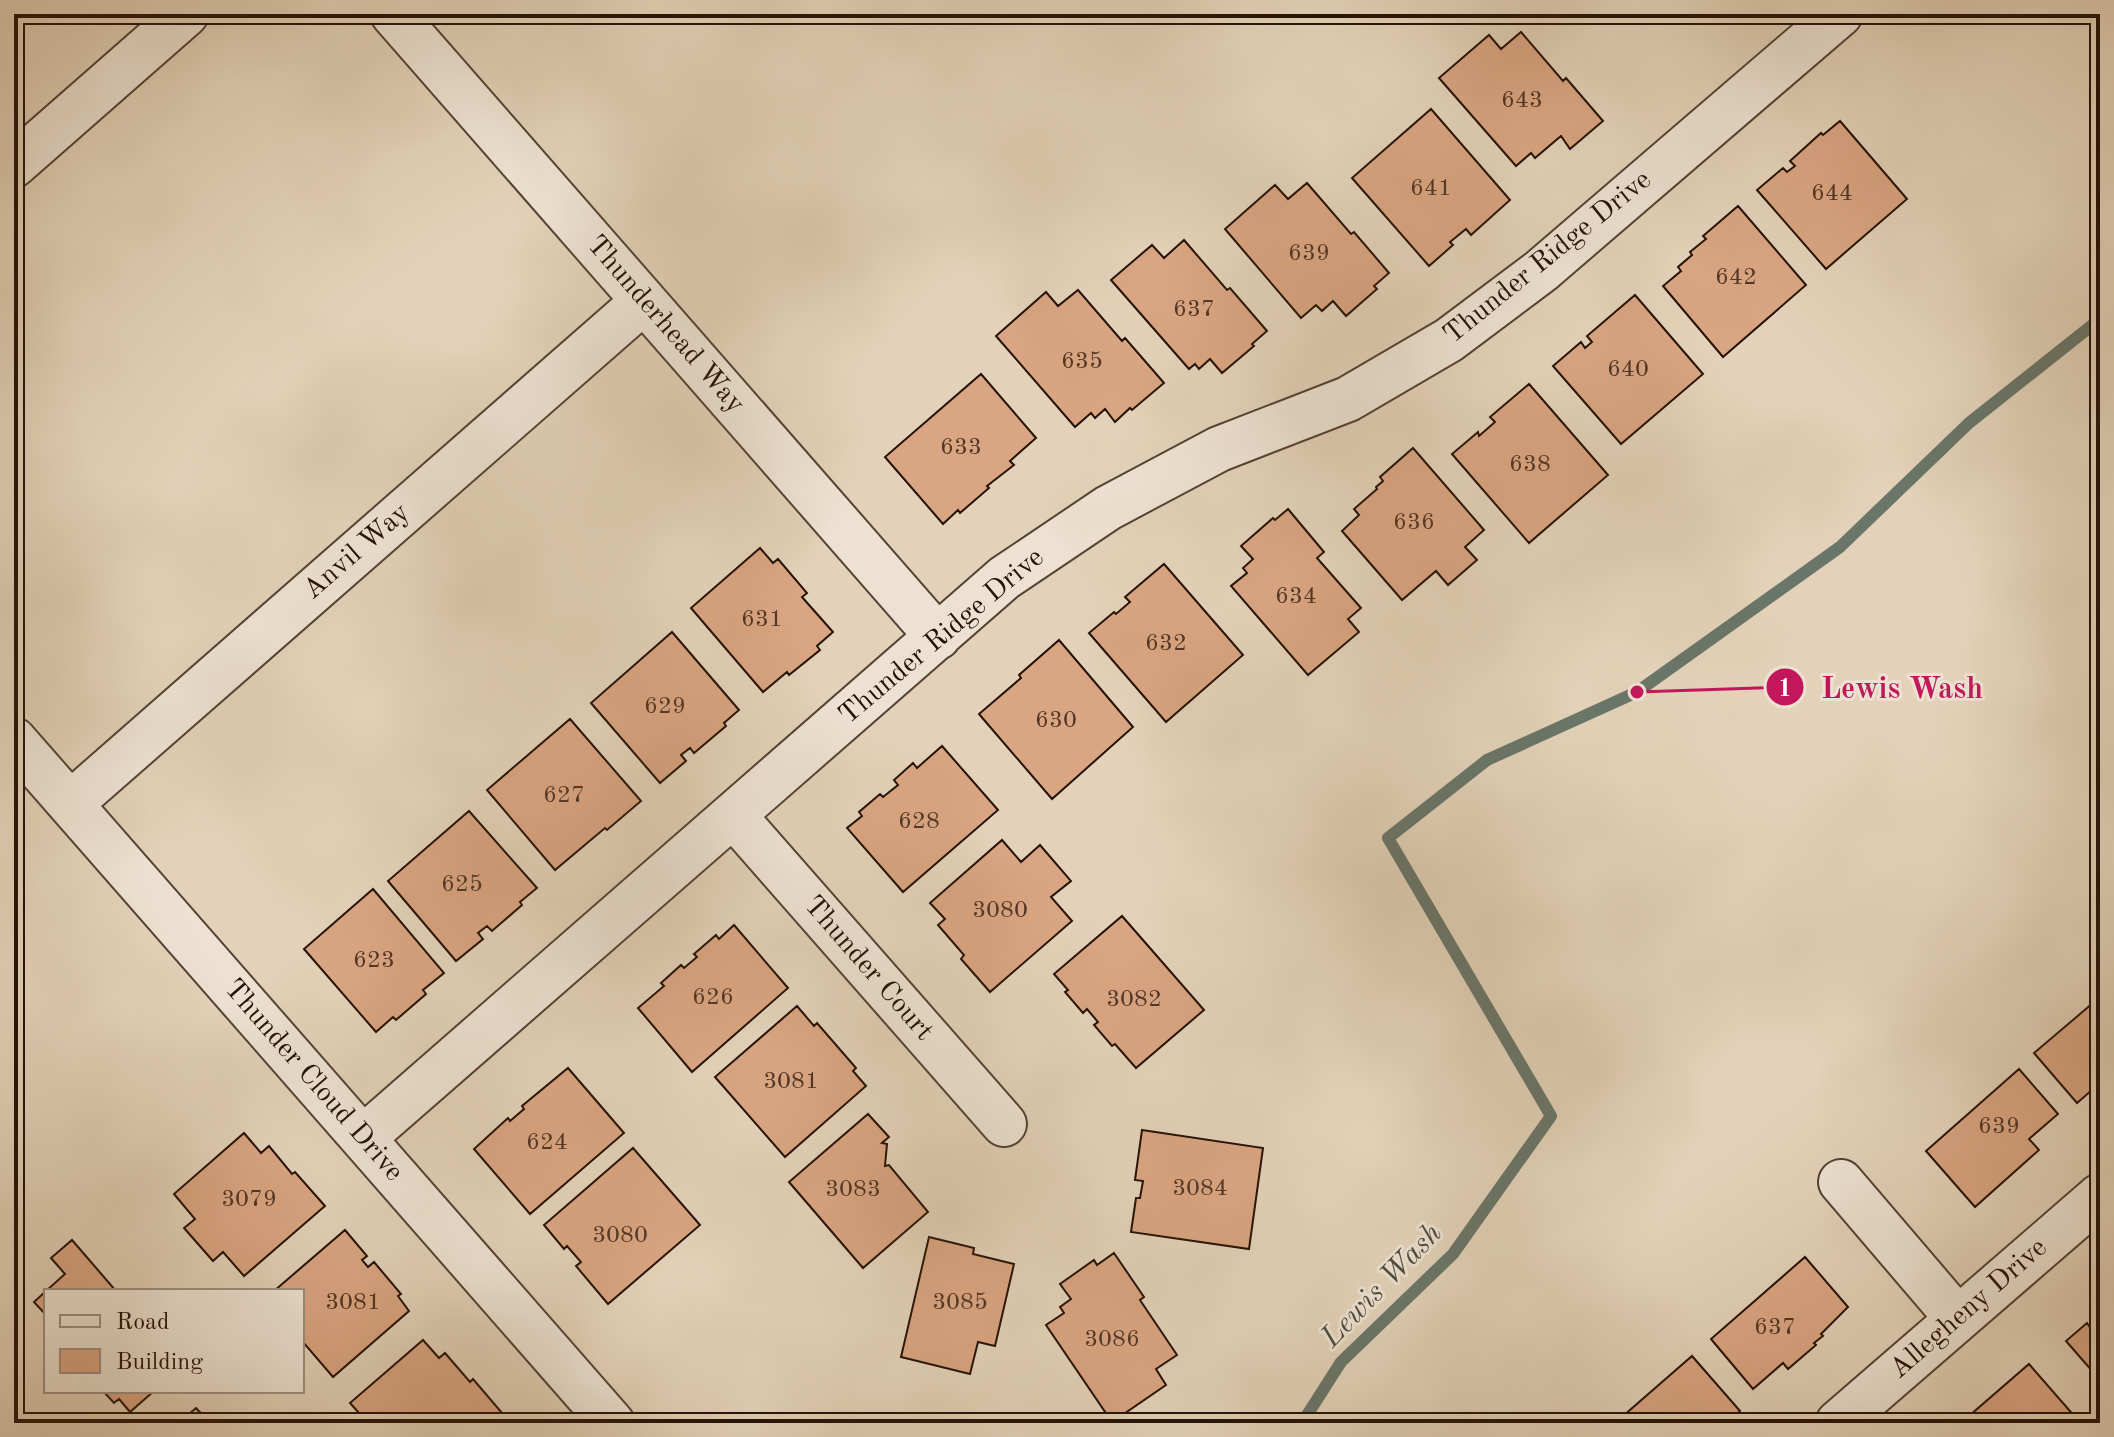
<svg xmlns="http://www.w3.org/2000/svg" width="2114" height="1437" font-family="'Old Standard TT',serif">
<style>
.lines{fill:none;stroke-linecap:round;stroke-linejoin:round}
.stream{stroke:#697669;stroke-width:12}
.building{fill:#daa582;stroke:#251207;stroke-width:2}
.minor-casing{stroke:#544234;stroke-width:48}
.minor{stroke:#ede2d2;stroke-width:44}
.labels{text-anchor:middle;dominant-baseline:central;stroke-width:6;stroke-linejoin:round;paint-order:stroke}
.number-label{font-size:24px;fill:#523726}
.street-label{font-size:28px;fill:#251207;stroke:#ede2d2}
.water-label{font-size:30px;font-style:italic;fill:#4d4c40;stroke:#ede2d2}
.leader{fill:none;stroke:#c2185b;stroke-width:3}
.callout-dot{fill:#c2185b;stroke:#ede2d2;stroke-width:3}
.mark-label{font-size:24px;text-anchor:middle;font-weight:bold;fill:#fff}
.callout-label{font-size:30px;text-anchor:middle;font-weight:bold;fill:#c2185b;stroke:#ede2d2;stroke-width:6;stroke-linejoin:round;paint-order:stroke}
</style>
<rect width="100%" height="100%" fill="#e3d2b9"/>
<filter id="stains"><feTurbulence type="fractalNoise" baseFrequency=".0025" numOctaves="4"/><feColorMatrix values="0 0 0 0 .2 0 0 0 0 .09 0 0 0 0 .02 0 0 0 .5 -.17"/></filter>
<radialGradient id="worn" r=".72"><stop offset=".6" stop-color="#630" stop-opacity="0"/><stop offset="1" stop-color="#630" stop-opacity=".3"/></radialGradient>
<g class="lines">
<path class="stream" d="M1302,1423l39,-61 112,-108 98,-138 -163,-278 99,-78 150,-68 203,-145 129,-124 131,-104"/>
</g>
<path class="building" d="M1521,32l42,49 3,-3 37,43 -33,28 -9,-13 -26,22 -4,-5 -15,13 -77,-88 50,-43 12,14z
M1431,109l79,91 -39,35 -5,-6 -16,13 3,3 -24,21 -77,-88z
M1840,121l67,78 -81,70 -69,-79 26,-22 4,4 8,-6 -5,-5 31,-28 2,2z
M1307,183l44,51 3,-2 35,41 -15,13 3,3 -31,27 -13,-15 -11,10 -6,-6 -15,13 -76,-89 50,-44 13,14z
M1738,206l68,79 -83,72 -60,-71 18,-15 -3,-4 14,-12 -2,-3 16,-13 -3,-3z
M1184,240l43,50 3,-2 37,43 -15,13 2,2 -32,27 -12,-14 -11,10 -4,-5 -6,5 -78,-89 41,-35 12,13z
M1078,290l44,51 3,-3 39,45 -32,27 -2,-2 -15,14 -10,-13 -10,9 -4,-5 -16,14 -79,-91 50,-44 12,14z
M1635,295l68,79 -82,70 -68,-78 28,-24 4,6 7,-6 -5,-6z
M981,374l55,64 -26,23 4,4 -27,21 2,2 -29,25 -2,-3 -15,14 -58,-67z
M1529,384l79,91 -79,68 -77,-89 26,-22 1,4 16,-14 -5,-5z
M1413,448l71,82 -19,17 12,13 -29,25 -12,-14 -34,29 -60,-69 17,-16 -5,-6 23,-20 -1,-2 7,-6 -3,-4z
M1288,509l36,43 -7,6 44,50 -13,11 11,13 -51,43 -77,-89 16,-13 -4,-5 10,-9 -12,-13 32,-28 2,2z
M760,548l13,15 5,-4 29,34 -5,4 31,35 -16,14 3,4 -31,25 -2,-3 -24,20 -72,-84z
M1164,564l79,91 -77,67 -77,-89 25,-21 2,2 14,-12 -5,-5z
M672,632l67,78 -15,13 2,3 -32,27 -4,-5 -9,7 5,6 -26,22 -69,-80z
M1059,640l74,87 -81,72 -73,-85 42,-36 -2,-3z
M570,719l71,82 -34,29 -2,-2 -50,42 -68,-80z
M942,746l56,64 -95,82 -56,-64 15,-12 -3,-4 21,-18 3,3 15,-12 -4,-5 19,-17 4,5z
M469,811l68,77 -17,14 2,3 -30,26 -5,-5 -9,7 5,6 -27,22 -68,-80z
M1002,840l19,22 19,-17 31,36 -20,16 21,24 -82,71 -29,-33 3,-4 -26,-30 7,-6 -15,-16z
M373,889l71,84 -21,17 3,4 -30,26 -3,-3 -17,15 -72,-83z
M1122,916l82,94 -68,58 -21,-24 -3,2 -18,-21 4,-3 -11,-13 -4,4 -18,-21 3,-2 -14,-16z
M734,925l54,63 -96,84 -54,-64 26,-22 -3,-3 20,-18 3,3 13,-11 -3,-3 22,-19 3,4z
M2100,997v86l-23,20 -43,-50z
M797,1006l17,20 3,-3 39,45 -3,3 13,15 -81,71 -70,-80z
M568,1068l56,65 -94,81 -56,-65 34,-31 2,3 14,-12 -2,-3z
M2019,1069l39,45 -29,25 10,11 -64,57 -49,-56z
M868,1114l21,23 -7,6 5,1 -2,22 4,-1 39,47 -65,56 -74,-86z
M1142,1130l121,18 -14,101 -118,-17 5,-34h4l3,-17 -8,-1z
M244,1133l17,20 8,-7 23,28 3,-2 30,34 -81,70 -21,-24 -10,9 -29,-33 11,-9 -21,-25z
M633,1148l67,77 -92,79 -32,-38 5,-4 -14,-16 -3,3 -20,-24z
M345,1230l22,26 -5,4 6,7 6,-5 27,32 -3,2 11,15 -76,66 -31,-36v-50h-28z
M929,1237l45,11 -1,6 41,10 -19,82 -17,-4 -8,32 -69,-17z
M72,1240l44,51h-70l19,-17 -14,-16z
M1114,1253l30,44 -4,3 37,55 -21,14 10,16 -54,37 -66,-97 18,-12 -4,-6 11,-8 -11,-15 34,-24 3,5z
M1805,1257l43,50 -27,27 2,2 -9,7 2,2 -28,24 -5,-6 -30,26 -42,-50z
M46,1291v24l-12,-13z
M2100,1302v78l-34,-39 21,-18 2,3 10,-9 -7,-8z
M423,1340l16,18 6,-5 25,29 3,-3 29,34 -11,10h-123l-18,-20z
M1692,1356l48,55 -14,12h-111z
M2029,1364l47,54 -6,5h-96l-5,-7z
M103,1391h51l-24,21 -11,-13 -5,4z
M196,1408l14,15h-32z"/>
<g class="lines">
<g class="minor-casing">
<path id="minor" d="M393,14l545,623
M14,165l172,-151
M14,740l598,683
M70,804l574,-503
M733,815l271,309
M363,1138l641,-560 104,-70 111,-59 129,-50 101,-59 92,-69 299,-257
M1841,1182l117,137
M1838,1423l262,-227"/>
</g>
<use href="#minor" class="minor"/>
</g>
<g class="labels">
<g class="number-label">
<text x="1522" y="101">643</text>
<text x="1431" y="189">641</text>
<text x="1832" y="194">644</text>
<text x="1309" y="254">639</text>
<text x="1736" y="278">642</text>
<text x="1194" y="310">637</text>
<text x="1082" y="362">635</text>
<text x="1628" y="370">640</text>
<text x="961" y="448">633</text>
<text x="1530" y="465">638</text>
<text x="1414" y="523">636</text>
<text x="1296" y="597">634</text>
<text x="762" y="620">631</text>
<text x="1166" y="644">632</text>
<text x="665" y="707">629</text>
<text x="1056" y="721">630</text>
<text x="564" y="796">627</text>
<text x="919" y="822">628</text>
<text x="462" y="885">625</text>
<text x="1000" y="911">3080</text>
<text x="374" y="961">623</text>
<text x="713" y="998">626</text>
<text x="1134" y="1000">3082</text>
<text x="791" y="1082">3081</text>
<text x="1999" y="1127">639</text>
<text x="547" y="1143">624</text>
<text x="1200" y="1189">3084</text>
<text x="853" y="1190">3083</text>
<text x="249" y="1200">3079</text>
<text x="620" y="1236">3080</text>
<text x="353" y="1303">3081</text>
<text x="960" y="1303">3085</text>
<text x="1775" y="1328">637</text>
<text x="1112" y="1340">3086</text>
</g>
<g class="street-label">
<text transform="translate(1548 258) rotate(-39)">Thunder Ridge Drive</text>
<text transform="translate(665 325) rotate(49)">Thunderhead Way</text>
<text transform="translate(357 552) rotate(-41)">Anvil Way</text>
<text transform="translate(942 637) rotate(-40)">Thunder Ridge Drive</text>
<text transform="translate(868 969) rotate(49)">Thunder Court</text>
<text transform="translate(313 1081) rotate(49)">Thunder Cloud Drive</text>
<text transform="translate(1969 1309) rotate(-41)">Allegheny Drive</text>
</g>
<g class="water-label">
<text transform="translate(1382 1286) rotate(-46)">Lewis Wash</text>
</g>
</g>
<path class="leader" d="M1637 692L1785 687"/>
<g class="callout-dot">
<circle cx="1637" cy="692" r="8"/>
<circle cx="1785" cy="687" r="20"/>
</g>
<g class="mark-label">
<text x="1785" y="696">1</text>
</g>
<g class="callout-label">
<text x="1902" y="698">Lewis Wash</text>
</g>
<rect width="2114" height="1437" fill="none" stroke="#e3d2b9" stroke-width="48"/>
<rect x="16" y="16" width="2082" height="1405" fill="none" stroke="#251207" stroke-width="4"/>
<rect x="24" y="24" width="2066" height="1389" fill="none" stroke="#251207" stroke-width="2"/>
<rect x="44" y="1289" width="260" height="104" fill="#ede2d2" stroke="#9d8f81" stroke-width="2"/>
<rect x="60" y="1315" width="40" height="12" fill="#ede2d2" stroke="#9d8f81" stroke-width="2"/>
<text x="116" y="1329" font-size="24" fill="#251207">Road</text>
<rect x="60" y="1349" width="40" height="24" fill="#daa582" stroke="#9d8f81" stroke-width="2"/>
<text x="116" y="1369" font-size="24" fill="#251207">Building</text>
<rect width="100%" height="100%" filter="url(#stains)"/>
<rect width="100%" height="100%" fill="url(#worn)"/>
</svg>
